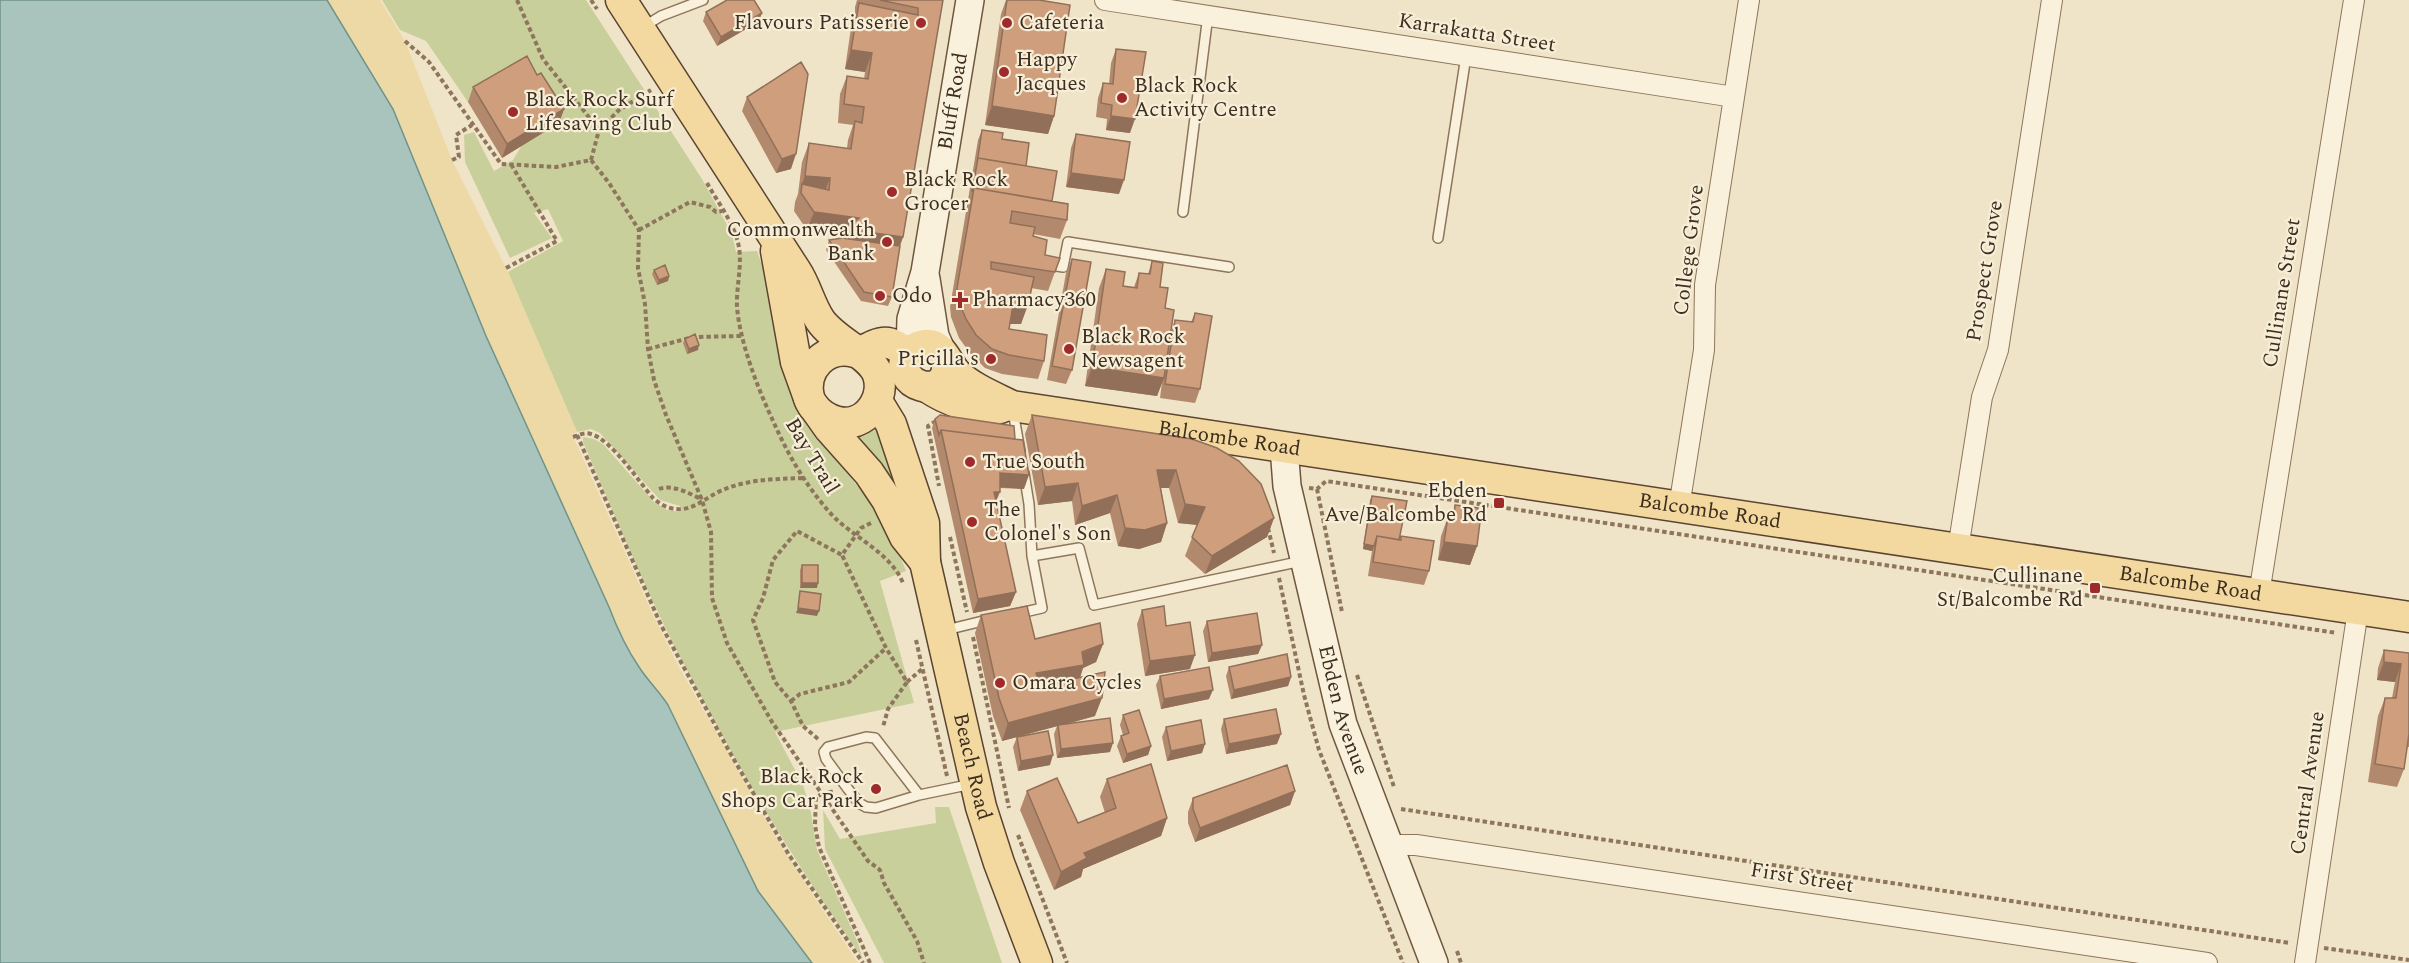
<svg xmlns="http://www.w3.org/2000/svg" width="2409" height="963" font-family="Spectral,serif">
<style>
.green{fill:#c9cf9b}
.sand{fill:#ecd9a5}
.water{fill:#a9c4bc;stroke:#6f938a;stroke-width:1.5}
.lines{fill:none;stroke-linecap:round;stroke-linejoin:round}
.lane-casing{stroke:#8d765c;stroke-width:12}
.street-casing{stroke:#8d765c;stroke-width:22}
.secondary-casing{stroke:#6f573f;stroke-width:30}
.primary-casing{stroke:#5b4430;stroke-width:33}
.path{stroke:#8d765c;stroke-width:4;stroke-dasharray:4.5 3;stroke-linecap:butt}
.lane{stroke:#faf1dc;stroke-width:9}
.street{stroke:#faf1dc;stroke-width:20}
.secondary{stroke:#faf1dc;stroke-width:27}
.primary{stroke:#f3d9a0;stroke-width:30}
.wall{fill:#b2896c}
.shaded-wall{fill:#916f58}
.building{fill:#cf9f7d;stroke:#916f58;stroke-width:1.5}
.poi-dot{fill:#9e2a2b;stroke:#f7eed8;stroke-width:2}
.labels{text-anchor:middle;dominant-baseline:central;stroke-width:4.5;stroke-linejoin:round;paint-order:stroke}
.poi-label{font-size:21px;fill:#3d2e20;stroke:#f7eed8;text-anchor:start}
.street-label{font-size:21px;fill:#3d2e20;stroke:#f7eed8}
</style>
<rect width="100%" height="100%" fill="#f0e4c8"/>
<path class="green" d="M382,0h204l116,179 30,55 4,18 21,-1 14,39 26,118 92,119 17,44 -26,10 34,122 -139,29 28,53 7,22 7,43 41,93 4,14c-70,-96 -131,-202 -186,-308 -34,-67 -63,-138 -93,-207v-5l11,2 9,5 51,58 13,8 14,2 -1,-6 -20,-6 -60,-67 -9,-4 -14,3 -69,-160 55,-31 -15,-32 -14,4 18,25 -42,20 -45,-96 -1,-27 10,-3 20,39 19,-11 9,-15 36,-23 -90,-20 -42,-61 -26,-11z
M876,422l26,81 -52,-75z
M935,807h14l53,156h-118l-59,-114 -2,-39 17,29 96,-16z"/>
<path class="sand" d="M327,0h53l25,41 47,119 56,112 69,160 -5,2 82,183 25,50 103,181 76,115h-46l-54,-71 -90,-187c-9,-14 -20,-24 -29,-38 -13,-19 -22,-39 -30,-60l-123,-271 -93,-227z"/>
<path class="water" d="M0,0h327l66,109 93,227 123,271c8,21 17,41 30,60 9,14 20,24 29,38l90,186 54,72h-812z"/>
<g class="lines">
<g class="lane-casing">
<path id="lane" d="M643,27l18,-11 42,-16
M1183,212l25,-197
M1438,238l28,-182
M1045,264l18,3 5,-25 161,25
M1013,411l7,40
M1032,556l47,-8 15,57 208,-44
M1016,614l26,-6 -10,-52 -3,-52 -5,-31
M946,630l45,-11
M919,795l-44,-57 -9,-1 -38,10 -4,5 2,7 22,30 11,14 7,4 10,1 43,-13 53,-11"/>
</g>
<g class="street-casing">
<path id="street" d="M1105,0l629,97
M1679,507l25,-157 1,-65 44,-285
M1958,549l24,-152 16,-47 54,-350
M2259,594l95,-594
M1388,845h28l791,118
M2305,963l53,-353"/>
</g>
<g class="secondary-casing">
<g id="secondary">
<path d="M926,279l9,57 7,16"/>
<path id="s1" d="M910,353l1,-34 14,-47 45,-272"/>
<path id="s2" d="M1284,447l3,39 56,238 91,239"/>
</g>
</g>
<g class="primary-casing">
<g id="primary">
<path d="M621,0c58,91 117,181 175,271 10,15 14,34 24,49 15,22 51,34 58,55 5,15 -1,31 -13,41 -17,13 -39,6 -52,-10"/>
<path d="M776,251l20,111 14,39 19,27 40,45 18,27 18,37 20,25"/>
<path d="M859,353c21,-11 30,-17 49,3"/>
<path id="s3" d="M947,362c3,43 -58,23 -39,-7 4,-6 9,-9 16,-10 19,-2 22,17 32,28 15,15 38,24 56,33l1397,211"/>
<path d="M927,387c19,13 50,25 73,21"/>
<path d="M809,398c-7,-29 17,-54 46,-46"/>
<path id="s4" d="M877,401l14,23 33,99 1,39 56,245 18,56 38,100"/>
</g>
</g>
<path class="path" d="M517,0l26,59 56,71 20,-20 32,-20
M591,0l6,9
M405,41l24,21 72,102 55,3 35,-7
M452,160l7,-3 -3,-22 16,-10
M591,160l18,23 30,47 -1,38 7,36 3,45 6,31 12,35 36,85 9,32 1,66 15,45 45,79 50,72 13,-3
M591,160l8,-30
M707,183c10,18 24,36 30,56 7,22 -1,45 0,68 3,36 21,82 37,116 15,34 35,68 61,95 22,21 56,36 68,65
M639,230l51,-28 20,5 6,5 6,-1
M506,268l51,-27 -45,-75
M648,349l45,-12 48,-1
M936,421l-8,5 11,60
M577,435l84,190 68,126 60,104 74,108
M573,437c6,-2 12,-5 18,-3 21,6 48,48 62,64 9,8 18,12 30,11 15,-2 28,-15 42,-20 25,-10 52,-10 78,-11
M1309,488l8,1 9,-8 1011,152
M659,489c13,-5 31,4 43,11
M1317,489l25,123
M871,523l-10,5 -19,27 44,93 21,34 -19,27 -5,18
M1268,528l6,25
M950,537l17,75
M1279,578l25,117 15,55 84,213
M973,637l36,171
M916,640l31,136
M1357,675l37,112
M907,682l15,-13
M791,701l9,-7 49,-12 37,-34
M818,739l-15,-13 -12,-25 -16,-19 -22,-62 10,-22 10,-38 24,-29 45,24
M1401,809l889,134
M1018,835l49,128
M2324,948l85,12
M1457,951l4,12
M870,963l-51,-116 -4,-22 1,-28 6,-3 46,67 12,9 4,13 33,58 7,22"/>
<use href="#lane" class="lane"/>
<use href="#street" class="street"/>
<use href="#secondary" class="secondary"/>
<use href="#primary" class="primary"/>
</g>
<path class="wall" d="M857,0h86l-40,237 -3,9 -8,51 -4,9 -27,-5 -35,-51 3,-10 13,-2 1,-3 -36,-5 -13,-19 1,-9 3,-8 4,-32 7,-19 38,5 1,-8 5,-15 -15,-2 2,-29 7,-18 17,3 1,-7 -20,-3 7,-48 3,-7v-7z
M1006,0h33l15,116 -6,18 -63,-9 16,-111z
M706,12l56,1 -4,9 -41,24 -14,-25z
M1116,49l14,84 -24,-3 1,-11 -11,-2 2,-19 5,-15 6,1 2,-21z
M537,75l27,34 -5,14 -57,35 -34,-56 5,-15z
M747,97l44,72 -15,4 -34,-62z
M982,130l20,9 24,27 41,54 -7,19 -27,-5v2l12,19 15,3 -12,33 -17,-3 -10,36h-11l-1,5 35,32 -6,18 -36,-5 -17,-6 -15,-15 -11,-15 -8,-21 -1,-10 28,-167z
M1076,134l43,60 -53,-7 5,-39z
M1072,259v111l-6,14 -19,-4 19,-107z
M1152,261l19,70 4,-11 16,2 4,-9 5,76 -5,14 -35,-5 2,-16 -5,14 -72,-10 14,-98 7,-19 17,17 11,1 5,-14 9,1z
M654,270l15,6 -1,5 -11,4 -5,-11z
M685,339l13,11 -11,4 -4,-11z
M1032,415l160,24 82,79 -7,19 -62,37 -20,-18 12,-31 -19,-2 -9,-35h-8l6,35 -6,19 -22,7 -21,-3 -8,-33 -35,12 -3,-24 -34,4 -13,-71z
M935,419l80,20 9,50 -24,-1 -4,13 20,91 -6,14 -37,7 -41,-185z
M1372,496l27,44h1l1,-4 28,35 -5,14 -56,-9 4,-25 -9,-2 7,-49z
M1455,505l21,16 1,25 -7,19 -32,-5 3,-24 7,-19h3z
M802,565l15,23h-17v-18z
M1142,610l24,16 24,43 -45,7 -8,-52z
M981,615l54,24 68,5 -7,18 -13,6 -3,10 15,38 -28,8 43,28 -53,6 -3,-24 3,-8 -37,10 30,29 -32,6 -5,-24 4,-10 -15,4 -9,-25 -18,-83z
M1207,621l55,24 -4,9 -50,8 -5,-31z
M2384,650l25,3v94h-2l-3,22 -7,18 -29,-5 10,-66 7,-18h7l3,-16 -18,-2 1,-12z
M1229,667l62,10 -3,9 -57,13 -5,-23z
M1160,676l49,23 -48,10 -5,-24z
M1123,715l28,31 -3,9 -25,8 -6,-17 4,-10 2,-1 -3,-10z
M1224,719l53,25 -51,10 -5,-25z
M1166,727l36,26 -35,8 -5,-24z
M1107,779l60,39 -6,18 -78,33 -2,8 -27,13 -34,-80 7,-19 51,32 27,-10 -5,-16z
M1295,791l-5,14 -95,37 -7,-19v-11l5,-14z"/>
<path class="shaded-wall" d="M762,13l-4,9 -41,24 4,-9z
M851,50l21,3 -7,19 -20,-3z
M992,106l62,10 -6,18 -63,-9z
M564,109l-5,14 -57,35 5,-14z
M1111,116l24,3 -5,14 -24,-3z
M796,154l-5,15 -15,4 6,-14z
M1071,173l53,7 -5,14 -53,-7z
M805,176l25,2 -7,18 -21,-12z
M814,212l45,6 44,19 -7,19 -58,-9 5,-12 -36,-5z
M669,276l-1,5 -11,4 2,-5z
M1013,305h15l-7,19h-14z
M699,345l-1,5 -11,4 2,-5z
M1092,367l72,11 -7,18 -72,-10z
M1157,470h19l-7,18h-19z
M1000,473l29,2 -5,14 -29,-2z
M1078,483l-6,18 -34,4 7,-18z
M994,492h6l-6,14z
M1117,495l-7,18 -35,12 7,-19z
M1185,504l20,3 -6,18 -21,-2z
M1274,518l-7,19 -62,37 7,-18z
M1167,523l-6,19 -22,7 -21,-3 7,-18z
M1444,542l33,4 -7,19 -32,-5z
M1364,544l10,2 -2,5 -9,-2z
M802,583h16l-1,5h-17z
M1016,592l-6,14 -37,7 5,-14z
M798,608l21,3 -2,5 -21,-3z
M1103,644l-7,18 -13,6 -5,15 -49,8 7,-18z
M1262,645l-4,9 -50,8 4,-9z
M1195,655l-5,14 -45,7 5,-15z
M2384,662l17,2 -6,18 -18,-2z
M1291,677l-3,9 -57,13 3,-9z
M1213,690l-4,9 -48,10 3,-10z
M1102,698l-7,18 -93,25 6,-18z
M1281,734l-4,10 -51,10 3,-10z
M1113,743l-3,9 -53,6 4,-9z
M1205,744l-3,9 -35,8 4,-10z
M1151,746l-3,9 -25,8 4,-9z
M1053,755l-3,10 -32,6 3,-10z
M1295,791l-5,14 -95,37 5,-14z
M1167,818l-6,18 -78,33 -2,8 -27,13 7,-18 23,-19z"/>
<path class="building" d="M727,0h27l8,13 -41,24 -15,-25z
M880,0h63l-40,237 -58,-8 14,-11 -45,-6 -13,-19 1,-9 27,6 1,-12 -25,-2 4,-33 42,6 4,-28 7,2 2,-16 -20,-3 3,-28 21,3 4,-26 -21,-3 8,-47 59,12v-7z
M1007,0h32l31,5 -16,111 -62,-10z
M1116,49l30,3 -11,67 -24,-3 1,-11 -11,-2 2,-20 10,1z
M527,56l10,19 4,-2 23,36 -57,35 -34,-57z
M801,62l7,12 -12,80 -14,5 -35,-62z
M982,130l21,3 -1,6 27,4 -3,23 -48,-8 -1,5z
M1076,134l54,8 -6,38 -53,-7z
M978,158l79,13 -5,30 -78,-13 -2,4z
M974,188l94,16 -1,16 -55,-9 -2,12 25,4 -2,9 14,4 -2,15 15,3 -5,14 -64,-10v7l43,8 -6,28h-15l-4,24 38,6 -3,26 -35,-6 -17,-6 -16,-14 -10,-16 -9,-21v-10z
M842,238l58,8 -8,51 -28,-5 -35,-52z
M1072,259l19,3 -19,108 -20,-4z
M1152,261l11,2 -3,24 8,1 -3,20 9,2 -10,68 -72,-11 14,-98 19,3 -2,14 14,2 2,-15 11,1z
M665,265l4,11 -10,4 -5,-10z
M1195,313l17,3 -12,73 -35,-5 10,-64 18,2z
M695,334l4,11 -10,4 -4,-10z
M940,415l74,11 1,13 -74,-9 -2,5 -4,-16z
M1032,415l160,24 25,9 22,13 22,23 13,34 -62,38 -20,-19 13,-30 -20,-3 -9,-34h-19l10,53 -22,7 -20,-2 -8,-33 -35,11 -4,-23 -33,4z
M941,430l82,10 6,35 -29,-2v19h-6l22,100 -38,7z
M1372,496l35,5 -8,39 -22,-4 -3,10 -10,-2z
M1455,505l23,3 -2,13 4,1 -3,24 -33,-4 4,-25 6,1z
M1377,536l24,4v-4l33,5 -5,30 -56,-9z
M802,565h16v18h-16z
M800,591l21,3 -2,17 -21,-3z
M1027,606l8,33 65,-16 3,21 -21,8 2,13 -48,8 4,13 65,-14 -3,26 -94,25 -9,-25 -18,-83z
M1164,606l2,20 24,-4 5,33 -45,6 -8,-51z
M1257,613l5,32 -50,8 -5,-32z
M2384,650l25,3v81l-5,35 -29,-5 10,-66h11l5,-34 -17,-2z
M1287,654l4,23 -57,13 -5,-23z
M1209,667l4,23 -49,9 -4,-23z
M1276,709l5,25 -52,10 -5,-25z
M1139,710l12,36 -24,8 -6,-18 8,-3 -6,-18z
M1110,718l3,25 -52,6 -3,-24z
M1201,720l4,24 -34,7 -5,-24z
M1048,731l5,24 -32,6 -4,-24z
M1151,764l16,54 -83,35 3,5 -26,14 -34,-81 30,-13 21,45 38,-15 -9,-29z
M1287,765l8,26 -95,37 -7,-19v-11z"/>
<g class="poi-dot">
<circle cx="921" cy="23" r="6"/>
<circle cx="1007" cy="23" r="6"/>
<circle cx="1004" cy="72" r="6"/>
<circle cx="1122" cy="98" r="6"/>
<circle cx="513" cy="112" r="6"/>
<circle cx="892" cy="192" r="6"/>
<circle cx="887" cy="242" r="6"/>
<circle cx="880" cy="296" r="6"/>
<path d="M957 291h6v6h6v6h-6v6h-6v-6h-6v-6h6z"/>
<circle cx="1069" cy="349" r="6"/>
<circle cx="991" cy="359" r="6"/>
<circle cx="970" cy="462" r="6"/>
<rect x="1493" y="497" width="12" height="12" rx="3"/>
<circle cx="972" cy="522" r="6"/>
<rect x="2089" y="582" width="12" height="12" rx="3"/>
<circle cx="1000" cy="683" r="6"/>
<circle cx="876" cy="789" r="6"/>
</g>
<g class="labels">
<g class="poi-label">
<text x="909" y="23" text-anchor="end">Flavours Patisserie</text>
<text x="1019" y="23">Cafeteria</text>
<text x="1016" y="60">Happy<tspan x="1016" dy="24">Jacques</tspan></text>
<text x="1134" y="86">Black Rock<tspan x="1134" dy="24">Activity Centre</tspan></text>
<text x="525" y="100">Black Rock Surf<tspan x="525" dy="24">Lifesaving Club</tspan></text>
<text x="904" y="180">Black Rock<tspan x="904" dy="24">Grocer</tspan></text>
<text x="875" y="230" text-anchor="end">Commonwealth<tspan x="875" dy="24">Bank</tspan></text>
<text x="892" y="296">Odo</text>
<text x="972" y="300">Pharmacy360</text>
<text x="1081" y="337">Black Rock<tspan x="1081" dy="24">Newsagent</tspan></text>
<text x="979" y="359" text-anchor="end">Pricilla's</text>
<text x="982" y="462">True South</text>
<text x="1487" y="491" text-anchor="end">Ebden<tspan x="1487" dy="24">Ave/Balcombe Rd</tspan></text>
<text x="984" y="510">The<tspan x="984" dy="24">Colonel's Son</tspan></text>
<text x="2083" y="576" text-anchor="end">Cullinane<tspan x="2083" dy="24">St/Balcombe Rd</tspan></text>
<text x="1012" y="683">Omara Cycles</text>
<text x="864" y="777" text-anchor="end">Black Rock<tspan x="864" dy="24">Shops Car Park</tspan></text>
</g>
<g class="street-label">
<text transform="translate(1477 33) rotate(9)">Karrakatta Street</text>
<text stroke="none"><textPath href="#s1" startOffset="256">Bluff Road</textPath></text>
<text transform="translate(1689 250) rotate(-83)">College Grove</text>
<text transform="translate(1985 271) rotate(-81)">Prospect Grove</text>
<text transform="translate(2282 293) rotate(-81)">Cullinane Street</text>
<text stroke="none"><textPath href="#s3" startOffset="432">Balcombe Road</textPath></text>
<text transform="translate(812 456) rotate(59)">Bay Trail</text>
<text stroke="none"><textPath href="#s3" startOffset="918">Balcombe Road</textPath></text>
<text stroke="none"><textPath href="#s3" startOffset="1404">Balcombe Road</textPath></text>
<text stroke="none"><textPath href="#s2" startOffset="270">Ebden Avenue</textPath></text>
<text stroke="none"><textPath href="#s4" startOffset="380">Beach Road</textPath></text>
<text transform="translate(2308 783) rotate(-82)">Central Avenue</text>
<text transform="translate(1802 878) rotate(9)">First Street</text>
</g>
</g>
</svg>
